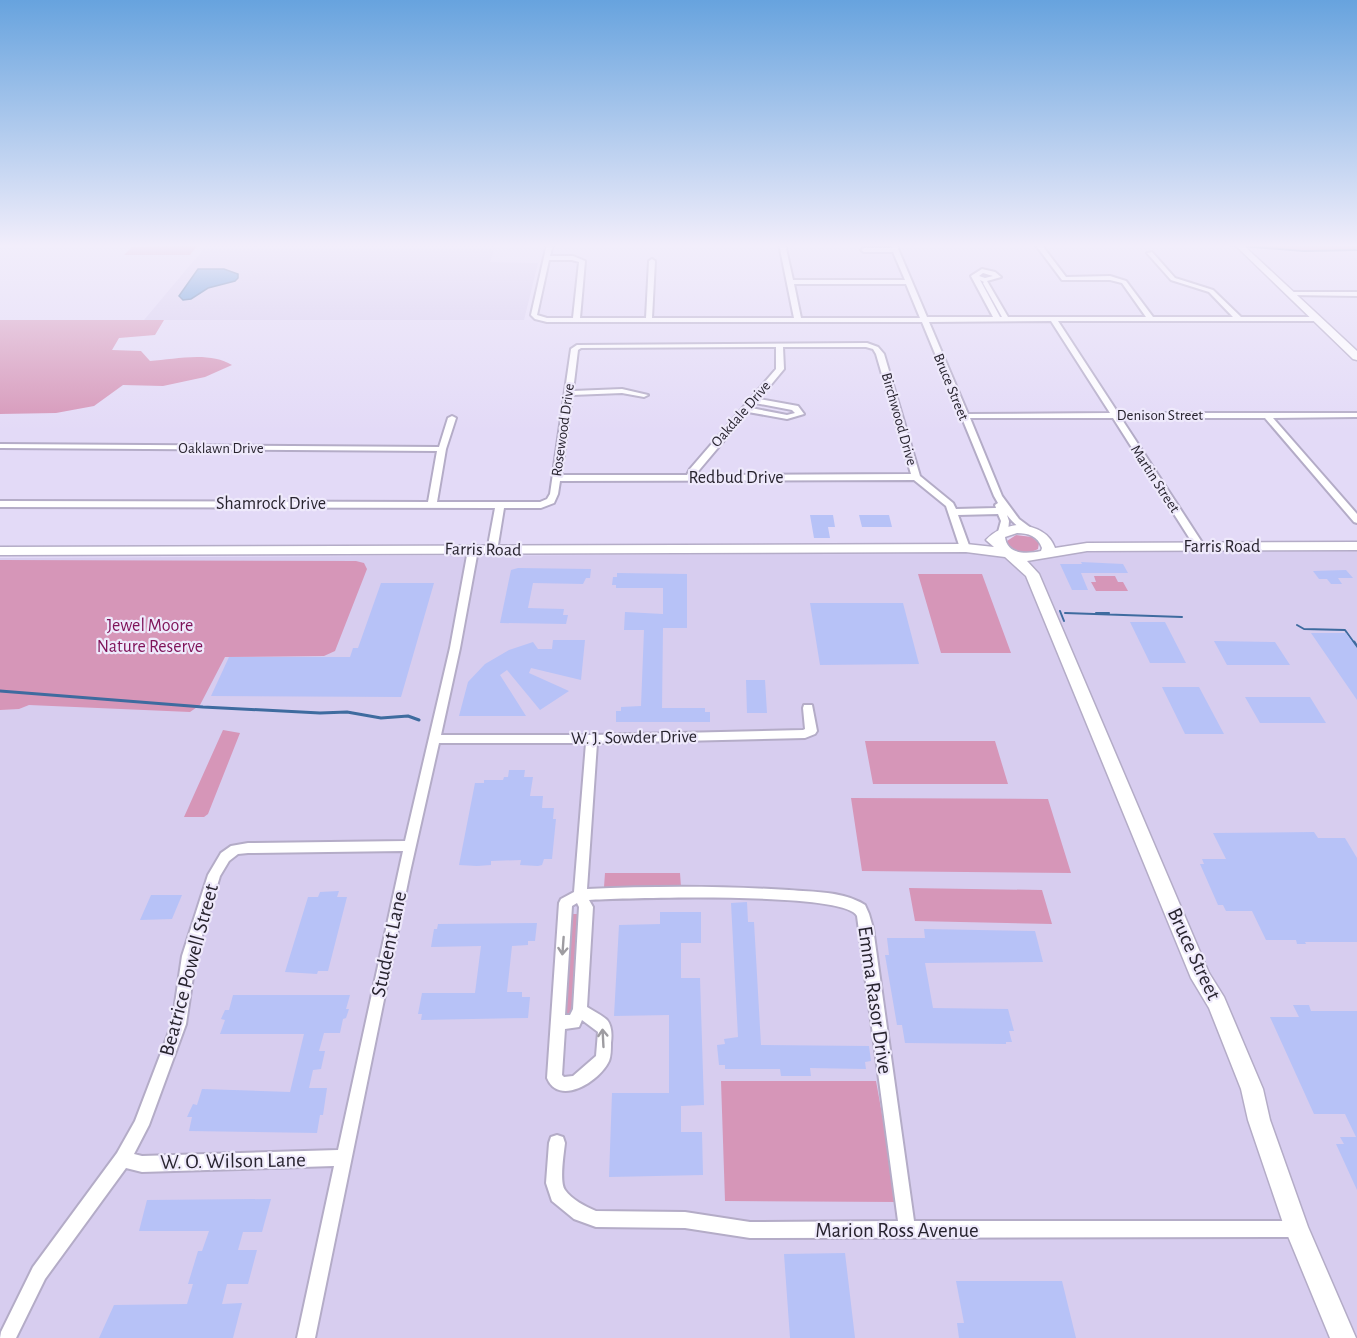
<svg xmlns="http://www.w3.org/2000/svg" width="1357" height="1338" font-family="'Alegreya Sans',sans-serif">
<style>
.built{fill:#d7cdef}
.green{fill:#d696b8}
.water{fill:#4789cf;stroke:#3e6b9f;stroke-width:1.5}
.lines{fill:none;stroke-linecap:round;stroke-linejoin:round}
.stream-far1{stroke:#3e6b9f;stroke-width:2}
.stream{stroke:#3e6b9f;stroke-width:3}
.building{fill:#b7c2f7}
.street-casing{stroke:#b4acc7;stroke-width:4}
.secondary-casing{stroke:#b4acc7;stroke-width:3}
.street{fill:#fff;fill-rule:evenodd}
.secondary{fill:#fff;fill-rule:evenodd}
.oneway{stroke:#9e9ca1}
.labels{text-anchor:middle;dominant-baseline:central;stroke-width:4.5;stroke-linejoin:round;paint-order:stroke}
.far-street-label{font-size:15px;fill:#28242f;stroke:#eee9fb}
.street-label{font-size:18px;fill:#28242f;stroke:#eee9fb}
.park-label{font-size:18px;fill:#7e1158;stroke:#eee9fb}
.near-street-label{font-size:21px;fill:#28242f;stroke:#eee9fb}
</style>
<rect width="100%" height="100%" fill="#e3daf7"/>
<path class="built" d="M315,244h228l-1,2h-47l-5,16 48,1 -14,57h-380l62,-74h106z
M1357,551v787h-1357v-780z"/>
<path class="green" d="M1204,244l153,1v5l-53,1z
M197,246l-7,9h-66l8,-8z
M0,320h164l-9,15 -36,3 -7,12 29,1 9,10c25,-2 60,-10 82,4l-27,12 -42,9 -40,-1 -29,21 -38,7 -56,1z
M1016,535l16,2 7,6 -1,6c-11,6 -27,4 -31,-8z
M0,560l356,1 8,2 3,6 -32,82 -11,5 -99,1 -25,48 -10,7 -161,-7 -10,4 -19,1z
M918,574h64l29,79h-70z
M1094,576h21l3,6h5l5,9h-32l-5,-9h5z
M223,730l17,3 -32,81 -4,3h-20z
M865,741h130l13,43h-135z
M851,798l197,1 23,74 -209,-2z
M605,873h75l1,14h-77z
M909,888l133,2 10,34 -137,-3z
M569,914h11l-7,97 -4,4h-6z
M721,1081h155l22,121 -173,-1z"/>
<path class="water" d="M198,269h26l14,5v4l-3,3 -27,7 -17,11 -8,1 -4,-4z"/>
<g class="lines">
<path class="stream-far1" d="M1218,244l86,7 53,-1
M1060,611l4,10
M1065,613l117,4
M1096,613h13
M1297,625l7,4 41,1 10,14"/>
<path class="stream" d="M1354,642l3,5
M0,691l203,16 117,6 27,-1 34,6 27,-2 11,4"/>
</g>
<path class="building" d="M810,515h23l2,12h-7l2,11h-16z
M859,515h30l3,12h-30z
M1081,562l42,2 5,9h-47l7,17h-16l-12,-26h22z
M518,568l73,1 -1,9h-4l-3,6 -50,-1 -5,25 36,1 -1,6h5l-2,9 -66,-1 11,-53z
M1346,570l7,8h-15l4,6h-11l-4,-5h-8l-6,-8z
M617,573l70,1v54h-24l-1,80h43v4h5v10h-94v-11h5v-4l20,-1 3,-76h-20l1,-18 38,2v-26h-47v-3h-4l1,-8h4z
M381,583h53l-33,114 -190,-1 18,-39h121l3,-9h5z
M810,603h93l16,61 -99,1z
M1130,622h35l21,41h-36z
M1311,633h35l11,15v52z
M553,640h32l-4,40 -50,-12 -2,5 40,18 -29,19 -33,-40 -7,5 26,41h-67l9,-34 17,-18 24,-14 24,-8 5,7h14z
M1214,641l61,1 15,23h-63z
M746,680h19l2,33h-20z
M1162,687h37l25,47h-39z
M1245,697h65l16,26h-66z
M509,770h16l-1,7h9l-3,19h13l-1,12h12l-1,11h3l-4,40h-8l-2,6 -4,1 -18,-1 1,-5 -30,1v4l-14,1 -18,-1 16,-82h9v-3h19l1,-3h4z
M1314,832l4,6h27l12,20v84h-52l1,2h-9l-1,-4h-30l-14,-29h-26l-3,-6h-5l-18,-41h4l-2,-5h24l-13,-26z
M339,891l-2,6h10l-19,74h-10l-1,3 -32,-2 23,-75h10l2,-5z
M151,895h31l-10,24 -32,1z
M747,902l1,20h6l7,123 108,1 2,15 -6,1 1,7 -56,-1 1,8h-30l-1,-7h-55v-4h-6l-2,-20 8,-1 -1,-5 14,-2 -7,-134z
M660,912h41v31h-20v35h19l4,127 -23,1v26h21l1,43 -94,2 3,-84h57v-78l-55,1 5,-91 41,-1z
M537,923l-2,18h-7v4l-16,1 -5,46h15v5h8l-2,21 -107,2 1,-6h-4l4,-21h53l6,-47 -50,1 3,-18h3l1,-5z
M924,929l111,2 8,31 -118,1 8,45 75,1 6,22h-5l3,11h-6v2l-101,-1 -3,-18h-5l-12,-70h4l-2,-17h38z
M233,995h117l-4,14h3l-3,9 -3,1 -3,14h-16l-5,18h6l-4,18 -8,1 -4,18h18l-4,27h-3l-3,18 -128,-2 3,-14h-5l6,-13 4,1 5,-16 88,3 14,-58h-84l5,-14 -4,-1 4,-9h4z
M1293,1005h16l2,6h46v179l-21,-46h8l-4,-7h16l-11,-23h-31l-44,-97h29z
M271,1199l-9,33h-19l-5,18h19l-9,34h-21l-5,20 20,-1 -9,35h-134l15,-33 73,-1 6,-20h-5l10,-33h4l7,-20h-70l8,-31z
M845,1253l10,85h-65l-6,-84z
M956,1281h106l14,57h-117l-2,-15h7z"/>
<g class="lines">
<g class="street-casing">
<path id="street" d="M547,244h6l-3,12h23l12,5 -5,57h66l3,-57 3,-2 3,2 -3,57h142l-15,-74h6l8,36h112l-12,-28h-29l-3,-2 3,-2h28l-2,-4h6l31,73h66l-22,-41 11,-7 13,3 6,5 -14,4 21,36h138l-24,-34 -12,-3h-48l-27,-36h6l25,33 44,-1 16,5 27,36h80l-24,-25 -38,-12 -24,-27 5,-1 23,26 38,12 28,27h75l3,2 -3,2h-258l60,92h239v4l-84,1 84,96v9l-3,-1 -89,-104h-144l84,129 -5,3 -5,-3 -82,-129h-143l32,78 17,23 16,12 -4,3c-10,-4 -18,-11 -24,-19l2,6 -1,11 -5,3 -5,-3 3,-11 -3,-7 -40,1 12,33 -5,3 -5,-3 -14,-42 -32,-26 -354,1 -2,13 -4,9 -13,5h-37l-7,43 -5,3 -5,-3 8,-43 -495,-1v-6l428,1 9,-51 -437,-3v-4l439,3 9,-29 4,-2 4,2 -10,31 -9,53h103l7,-3 3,-5 21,-145 6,-4 290,-2 11,4 6,7 36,122 33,27 3,6 40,-1 -1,-3 3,-2 -4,-7 -32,-78 -3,-2 1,-2 -38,-92h-375l-12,-3 -4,-4zM549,260h23l7,2 -6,56h-26l-10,-3zM983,273l10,3 -8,2 -6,-2zM980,280l4,2 -1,1 19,34h-2zM794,284h112l14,34h-119zM1051,321l59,92 -142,1 -39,-92zM776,347v22l-86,100 -3,6h-126l11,-80 50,-2 22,4 4,-2 -26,-6 -49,2 5,-41 3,-2zM783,347h83l7,2 3,5 35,120 -216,1 53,-63 39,7 17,-5 -6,-8 -39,-7 25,-30zM755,403l37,7 3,3 -8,2 -36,-7z
M1292,292h65v4l-67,-1v-2z
M473,547l5,3 -18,98 -19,87h151l211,-5 2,-1 -2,-21 1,-3h8l5,26 -2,3 -10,4 -208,5 -10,146c67,-3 135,-3 202,1 24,2 54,1 76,15l4,9 4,14 41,293h383l6,2 2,6 -2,6 -6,2 -547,1 -65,-10 -89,-1 -22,-8 -22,-18 -6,-18 3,-40 2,-6 6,-2 6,2 2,6c-1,10 -6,39 0,47 6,9 21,17 31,21l89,1 65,10 148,-1 -41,-305c-12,-25 -233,-18 -268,-16l4,7 -6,100c6,4 15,8 20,13 5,6 5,15 4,23 0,6 0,13 -2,18 -9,20 -50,46 -62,17l12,-175 2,-4 13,-7 12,-149h-147l-29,129 -95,466h-18l37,-172 -192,6 -16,-4 -81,111 -29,59h-16l1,-6 32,-65 84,-114 18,-32 37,-97 10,-68 26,-81 13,-22 10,-7 17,-3 157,-2 45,-193 18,-98zM403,851l-65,299 -196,6 -8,-2 15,-29 37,-101 10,-68 24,-80 9,-15 9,-7 10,-1zM577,903l2,4 -6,102 -3,6h-5l7,-109zM582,1020l16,12 -2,24 -23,20 -9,1 -2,-2 3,-46 14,-2z"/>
</g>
<g class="secondary-casing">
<path id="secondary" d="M1234,244h8l115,107v9l-4,-1z
M1017,525c16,1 32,6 38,23l32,-5 270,-1v8l-270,1 -60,10 12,13 170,399 15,24 39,92 7,31 38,107 48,111h-26l-45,-109 -37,-109 -7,-31 -32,-81 -18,-30 -165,-402 -21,-19 -39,-5 -966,3v-8l966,-3 28,3 -8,-7c8,-9 18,-13 31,-15zM1017,533c11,0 21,3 25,15l-1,3c-14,3 -34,4 -36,-14z"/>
</g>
<use href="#street" class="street"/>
<use href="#secondary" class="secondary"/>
</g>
<defs><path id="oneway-shaft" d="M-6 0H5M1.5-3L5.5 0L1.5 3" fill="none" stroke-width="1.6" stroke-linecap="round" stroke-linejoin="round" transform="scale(1.5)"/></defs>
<g class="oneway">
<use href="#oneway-shaft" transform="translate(563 946) rotate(94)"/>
<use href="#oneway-shaft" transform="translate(603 1038) rotate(-93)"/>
</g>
<linearGradient id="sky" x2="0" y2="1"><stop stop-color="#67a3de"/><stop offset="0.57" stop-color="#f2eefb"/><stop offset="1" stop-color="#f2eefb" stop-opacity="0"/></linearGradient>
<rect width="1357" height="431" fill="url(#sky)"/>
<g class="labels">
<g class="far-street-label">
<text transform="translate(951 387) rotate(68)">Bruce Street</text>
<text transform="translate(741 414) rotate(-49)">Oakdale Drive</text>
<text x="1160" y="415">Denison Street</text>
<text transform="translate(899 419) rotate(74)">Birchwood Drive</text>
<text transform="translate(563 430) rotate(-82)">Rosewood Drive</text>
<text x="221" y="448">Oaklawn Drive</text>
<text transform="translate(1155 479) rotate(57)">Martin Street</text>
</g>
<g class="street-label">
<text x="736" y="478">Redbud Drive</text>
<text x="271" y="504">Shamrock Drive</text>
<text x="1222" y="547">Farris Road</text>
<text transform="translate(483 550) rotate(1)">Farris Road</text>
<text transform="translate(634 738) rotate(-1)">W. J. Sowder Drive</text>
</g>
<g class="park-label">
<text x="150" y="626">Jewel Moore<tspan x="150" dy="21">Nature Reserve</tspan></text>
</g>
<g class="near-street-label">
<text transform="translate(389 944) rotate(-78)">Student Lane</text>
<text transform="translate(1194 954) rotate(65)">Bruce Street</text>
<text transform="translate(189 970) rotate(-75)">Beatrice Powell Street</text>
<text transform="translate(875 1000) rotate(82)">Emma Rasor Drive</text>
<text transform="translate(233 1161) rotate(-1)">W. O. Wilson Lane</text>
<text x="897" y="1230">Marion Ross Avenue</text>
</g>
</g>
</svg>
